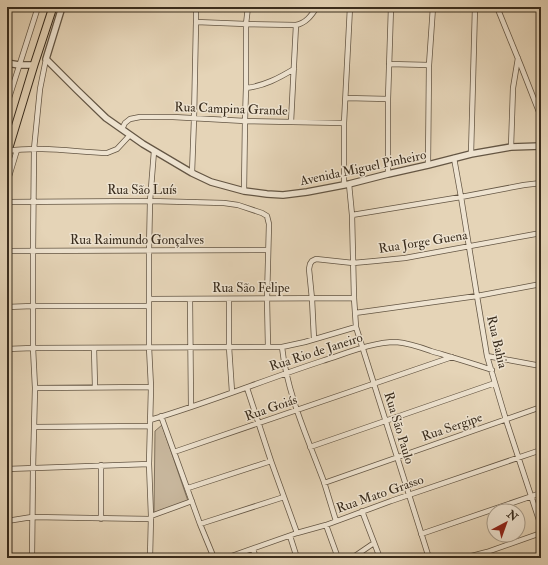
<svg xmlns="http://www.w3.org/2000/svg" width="548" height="565" font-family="'IM FELL Double Pica',serif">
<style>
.green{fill:#c8b79d;stroke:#80725d}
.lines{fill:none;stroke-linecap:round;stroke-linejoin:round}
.minor-casing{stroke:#645644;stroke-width:6}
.tertiary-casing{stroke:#645644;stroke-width:8}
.trunk-casing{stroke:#392c1d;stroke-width:9}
.minor{stroke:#eee3d0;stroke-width:4.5}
.tertiary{stroke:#eee3d0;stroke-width:5.5}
.trunk{stroke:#e5d4b7;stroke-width:7}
.labels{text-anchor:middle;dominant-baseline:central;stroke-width:3;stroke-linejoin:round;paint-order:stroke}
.street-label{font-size:13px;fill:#392c1d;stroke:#eee3d0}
</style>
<rect width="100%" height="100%" fill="#e5d4b7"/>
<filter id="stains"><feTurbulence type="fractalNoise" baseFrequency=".005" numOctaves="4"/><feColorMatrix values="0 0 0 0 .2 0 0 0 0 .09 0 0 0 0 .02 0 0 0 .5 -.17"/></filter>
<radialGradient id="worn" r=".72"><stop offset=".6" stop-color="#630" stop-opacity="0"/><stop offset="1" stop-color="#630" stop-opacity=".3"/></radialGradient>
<path class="green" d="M162,425l26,76 -34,12 1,-82z"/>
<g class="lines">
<g class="minor-casing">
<path id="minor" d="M497,7l24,59 20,51
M196,22l50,2 50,1c10,-2 15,-9 21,-18
M389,64l40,1
M246,88c18,-2 33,-10 48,-19
M346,98l42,1
M7,104l31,-97
M291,122l5,-97
M122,129l3,-6 5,-4 10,-2h33l72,4 99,2
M511,147l2,-59 5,-30
M8,151c33,-5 67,1 99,2l10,-4 13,-14
M471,154l4,-147
M454,158l7,39 16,99 10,60 19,64 35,106
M428,165l1,-100 4,-58
M192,173l2,-54 2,-97v-15
M388,174v-75l3,-92
M7,183l10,-33
M349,184l3,31 2,83 2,29 73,231
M344,185v-62l6,-116
M244,191l1,-70 1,-33v-64l2,-17
M7,202l143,-1 74,2 14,2 24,8 5,3 2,8 -2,75 1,48
M352,215l109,-18 63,-12 17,-2
M7,251l261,-1
M149,299l205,-1
M190,299l1,108
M229,299v48l3,45
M7,307l26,-1h116
M355,313l122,-17 64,-12
M314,339l-2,-40 -3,-30 1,-5 2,-3 4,-2 37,4 22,-2 30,-3 136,-25
M282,347c5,47 26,92 42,135 4,13 8,26 12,39
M94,348l1,39
M7,349l26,-1 249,-1 23,-5 51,-15
M487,356l54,10
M35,388l116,-1
M247,388l24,73 26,72
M161,416l39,108 14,34
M150,420c58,-17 114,-40 172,-59 23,-7 50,-19 74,-19 11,1 24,5 35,9 20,6 41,12 61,19
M34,427l116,-1
M310,447l185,-64
M174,452l278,-95
M7,469l142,-5
M324,483l217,-76
M188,488l83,-27
M362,511l18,47
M151,516l41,-15
M101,519v-54
M7,521l25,-4 118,2
M200,524l84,-27
M326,525l12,33
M421,534l120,-41
M290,536l7,22
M253,549l3,9
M32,557h118
M32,558l1,-90 2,-80 -2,-40v-97l1,-102 6,-60 6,-30
M150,558l1,-42 -2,-52 2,-77 -2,-40v-96l1,-50 4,-50
M226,558l71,-25 29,-8 65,-24 150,-51
M352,558l22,-15
M464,558l23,-6 54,-19"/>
</g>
<g class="tertiary-casing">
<path id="tertiary" d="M62,7l-16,52 31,31 29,28 37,26 49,29 19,9 33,9 23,3 16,1 24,-3 42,-8 39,-10 40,-9 43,-11 40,-7 30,-1
M7,63l12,2h15"/>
</g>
<g class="trunk-casing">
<path id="trunk" d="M7,154l27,-89 19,-58"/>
</g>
<use href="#minor" class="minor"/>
<use href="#tertiary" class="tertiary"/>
<use href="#trunk" class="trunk"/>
</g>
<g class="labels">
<g class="street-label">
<text transform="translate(231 109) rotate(2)">Rua Campina Grande</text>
<text transform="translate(363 168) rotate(-12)">Avenida Miguel Pinheiro</text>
<text x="142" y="190">Rua São Luís</text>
<text x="137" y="240">Rua Raimundo Gonçalves</text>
<text transform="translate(423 242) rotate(-9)">Rua Jorge Guena</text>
<text x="251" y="288">Rua São Felipe</text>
<text transform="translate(497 342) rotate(77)">Rua Bahia</text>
<text transform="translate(316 352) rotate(-18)">Rua Rio de Janeiro</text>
<text transform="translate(271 408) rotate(-19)">Rua Goiás</text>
<text transform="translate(452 427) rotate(-19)">Rua Sergipe</text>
<text transform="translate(399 428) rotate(73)">Rua São Paulo</text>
<text transform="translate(380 494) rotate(-19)">Rua Mato Grasso</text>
</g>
</g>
<rect width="548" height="565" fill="none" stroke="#e5d4b7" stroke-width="24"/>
<rect x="8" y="8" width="532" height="549" fill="none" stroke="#392c1d" stroke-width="2"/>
<rect x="12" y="12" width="524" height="541" fill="none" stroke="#392c1d"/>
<g transform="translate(506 523) rotate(41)"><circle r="19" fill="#eee3d0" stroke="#a69a88"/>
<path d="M0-3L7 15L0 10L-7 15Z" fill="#8f2418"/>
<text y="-6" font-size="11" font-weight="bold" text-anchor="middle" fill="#392c1d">N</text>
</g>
<rect width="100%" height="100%" filter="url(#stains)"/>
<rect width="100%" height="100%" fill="url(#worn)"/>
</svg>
